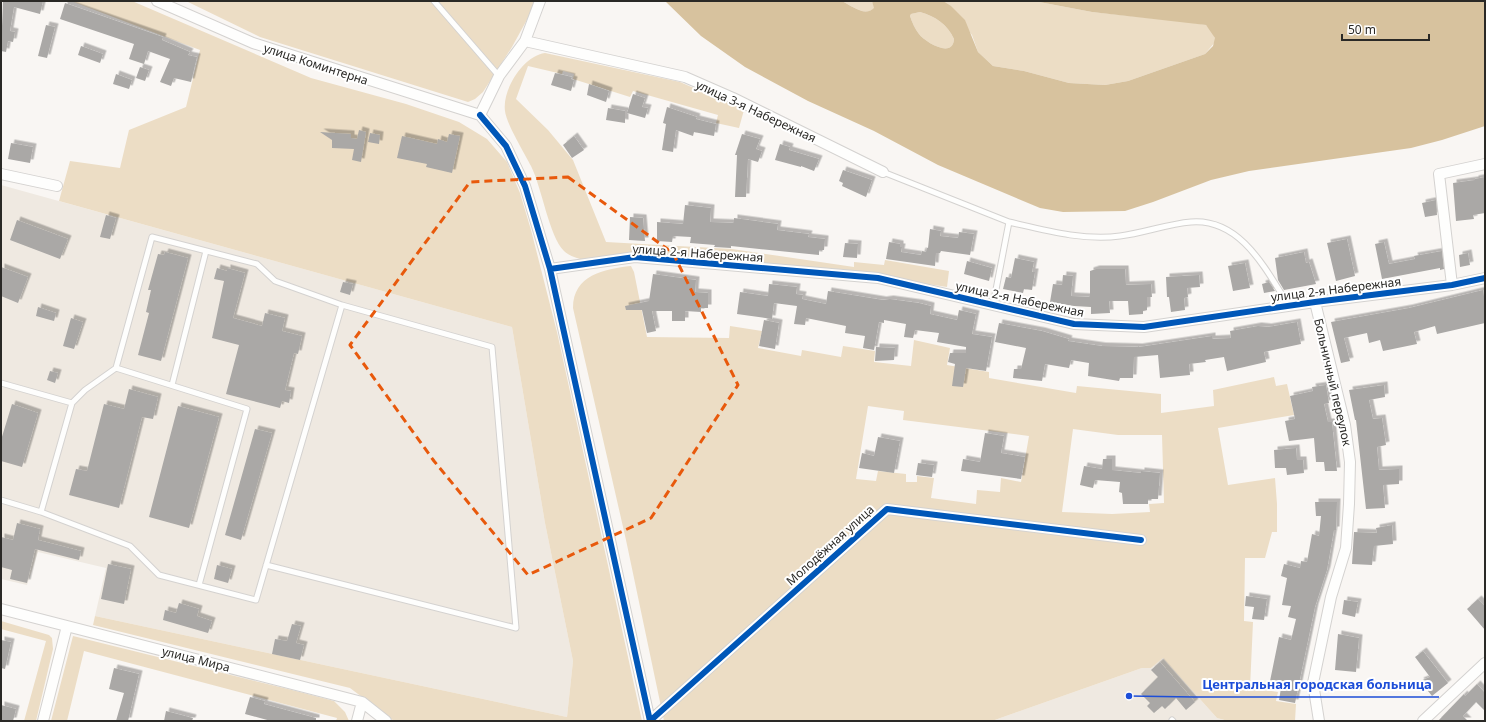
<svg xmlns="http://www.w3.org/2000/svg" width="1486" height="722" font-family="'Noto Sans',sans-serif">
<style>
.built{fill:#efe9e1}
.green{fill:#ecddc5;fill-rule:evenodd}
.water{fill:#d7c29e;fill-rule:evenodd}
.building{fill:#aaa8a6;filter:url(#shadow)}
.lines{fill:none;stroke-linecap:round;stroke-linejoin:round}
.lane-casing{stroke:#d4d2d0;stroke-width:7}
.street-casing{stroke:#d4d2d0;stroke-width:12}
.lane{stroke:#fefefd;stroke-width:5}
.street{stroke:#fefefd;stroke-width:10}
.cycleway-casing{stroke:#fff;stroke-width:8}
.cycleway{stroke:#0057b8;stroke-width:6}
.marked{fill:none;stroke:#e8590c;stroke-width:3;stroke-dasharray:8 5;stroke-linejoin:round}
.labels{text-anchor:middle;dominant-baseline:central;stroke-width:4;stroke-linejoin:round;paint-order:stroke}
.street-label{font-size:12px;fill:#2a2926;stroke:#fff}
.leader{fill:none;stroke:#1d4ed8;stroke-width:1.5}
.callout-dot{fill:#1d4ed8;stroke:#fff;stroke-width:1.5}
.callout-label{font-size:13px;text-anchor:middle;font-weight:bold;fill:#1d4ed8;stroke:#fff;stroke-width:4;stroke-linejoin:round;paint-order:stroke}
</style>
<defs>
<filter id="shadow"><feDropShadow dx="3.5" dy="-3.5" stdDeviation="0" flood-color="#0004"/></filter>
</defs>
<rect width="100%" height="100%" fill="#f9f6f3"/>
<path class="built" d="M1,185l511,142 33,196 28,138 -6,56 -472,-101 11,-48 -68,-16 -11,33 -26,-6z
M1163,658l54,60 11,3h-236l150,-53h9z"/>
<path class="green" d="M71,1h61l179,77 95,26 53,18 28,17 20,23 13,31 11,37 26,102 85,389h-248l-44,-33 -257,-63 2,-9 472,101 6,-56 -28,-138 -33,-196 -453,-126 11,-40 50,7 9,-38 57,-23 14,-57z
M186,1h348l-5,15 -17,31 -29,45 -8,7 -7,3 -208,-65z
M842,1h30l3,7c-10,9 -23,-2 -33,-7z
M943,1h91l58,11 96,10 18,3 6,6 3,7v4l-10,12 -77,27 -23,4 -36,-2 -45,-12 -31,-5 -15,-14 -6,-17z
M920,12c15,4 28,13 34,27 -1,20 -29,3 -35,-5 -4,-5 -7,-12 -9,-18l1,-2z
M545,53l135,29 64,28 -5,18 -23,-5 2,-8 -85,-24 -3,6 -57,-18 1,-5 -11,-3 -1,3 -34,-8 -12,33 32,31 25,30 33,82 126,7 122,18v-5l30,3 1,-5 64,11 -2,16 -77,-12 -149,-13 -138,-2c-6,-2 -14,-4 -19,-9 -15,-15 -22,-63 -33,-85 -6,-12 -25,-43 -26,-55 -3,-21 18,-55 40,-58z
M631,266l3,6 13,65 82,1 1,-12 32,5 -4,17 43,8 1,-6 39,7 2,-11 32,5 -1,11 37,4 3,-26 36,8 -3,17 42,7v6l87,15 1,-7 84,8v19l53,-7 -1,-16 61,-13 2,9 11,-2 7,31 -76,13 10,57 47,-7 2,26v28h-5l-7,26h-20l-1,63 9,1 -3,66 28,4 -2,9 20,3 -1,17h-67l-11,-3 -54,-60 -12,10h-9l-150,53h-328l-38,-181 -53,-232c0,-33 31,-39 58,-42zM868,406l36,5 -1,9 126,16 -8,46 -20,-4 -1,14 -23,-2 -1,14 -45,-6 3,-20 -17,-2v6h-11v-8l-28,-3 -2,10 -20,-2zM1073,429l45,6h44l2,68 -15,1 1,8 -38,2 -50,-2z
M1,621l48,14 3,3 1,11 -17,72h-12l22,-80 -45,-12z
M73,636l223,55 38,10 11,11 4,9h-13l1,-3 -253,-67 -17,70h-16z"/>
<path class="water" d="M665,1h177c10,5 23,16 32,7l-2,-7h71l8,5 14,14 13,32 15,14 31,5 45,12 36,2 23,-4 77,-27 8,-8 2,-8 -9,-13 -114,-13 -58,-11h451v125l-43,14 -31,8 -162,23 -38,9 -58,22 -28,9 -62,1 -23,-4 -102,-43 -64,-34 -66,-30 -63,-34 -44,-31zM920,12c15,4 28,13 34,27 -1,20 -29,3 -35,-5 -4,-5 -7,-12 -9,-18l1,-2z"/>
<path class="building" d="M3,1h40l-3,13 -26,-7 -4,24 5,1 -2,10 -5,-1 -2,11 -5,-1z
M65,3l98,34 -1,3 28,12 -2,3 9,2 -6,25 -17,-4 -3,8 -11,-4 10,-23 -22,-8 -4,13 -15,-5 5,-15 -74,-25z
M46,25l9,2 -8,31 -9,-2z
M81,46l22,8 -3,9 -22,-8z
M140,67l9,3 -4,11 -9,-3z
M555,73l17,4 -1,2 3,1 -3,11 -20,-6z
M116,74l16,6 -3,9 -16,-5z
M589,84l20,7 -3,11 -19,-7z
M633,94l12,4 -3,9 6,1 -3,10 -18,-5z
M667,107l30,10 -1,2 20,5 -2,12 -20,-4 -1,4 -17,-6 -3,22 -11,-2 4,-26 -3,-1z
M608,108l17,3v12l-19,-3z
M359,130l7,2 -5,30 -9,-2 2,-11 -22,-1v-8l-12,-8 31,2v4l6,1z
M370,133l10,2 -1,9 -11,-2z
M449,134l11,2 -8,37 -26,-6 1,-3 -30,-6 5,-22 35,8 1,-5 9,3z
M742,134l18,5 -4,10 6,2 -4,11 -10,-3 -2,38h-11l2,-42h-2z
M574,136l10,14 -12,8 -9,-13z
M11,143l22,4 -3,16 -22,-4z
M780,144l10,3 -1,3 30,9 -5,12 -13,-5v1l-26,-7z
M843,170l29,10 -6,17 -24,-11 1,-3 -4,-2z
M1485,177v36l-12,2 1,4 -18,2 -3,-38 22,-3v-1z
M1436,200l1,15 -12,2 -3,-14z
M685,205l26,3 -1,14 24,1v-5l44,6 -1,6 32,4 -1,3 17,2 -1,11h-5v5l-88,-9v2l-17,-1 1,-2 -25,-2 1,-6 -18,-1 -1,6 -15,-1v-19l26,2z
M106,215l10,3 -6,21 -10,-2z
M630,217l13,1 2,23 -16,-1z
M17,220l51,19 -8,20 -50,-19z
M930,229l11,2 -1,5 18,2 1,-6 15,2 -4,21 -29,-4 -1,2h-4l-1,13 -49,-7 3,-17 11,2v3h2l-1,5 20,3 1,-4 4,1 1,-4h1z
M1347,239l8,37 -19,5 -9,-38z
M1384,242l5,22 26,-5 -1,-3 28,-5 2,18 -4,1v-2l-58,11 -7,-35z
M845,243l13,1 -1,14 -14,-1z
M165,252l23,6 -27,103 -23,-6 11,-42 -3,-1 5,-22h-3l10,-36 6,1z
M1304,252l2,11 3,-1 7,22 -32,6 -6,-10 -3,-22z
M1468,253l2,12 -10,2 -1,-12z
M1015,258l19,4 -2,10h3l-3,18 -8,-1 -1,4 -20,-4 3,-12 5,1z
M967,261l25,7 -3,13 -25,-7z
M1245,263l5,25 -17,3 -5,-25z
M1,267l27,10 -10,26 -17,-7z
M217,268l10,3v-3l18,5 -12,45 29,8 3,-13 20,5 -3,13 20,5 -4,18 -4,-1 -9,37 6,1 -2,12 -7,-2 -2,7 -54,-14 13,-49 -27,-7 12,-57 -10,-2z
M1096,269h29l1,16 25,-1 1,13h-5v13l-4,1v3l-14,1 -1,-14h-19l1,12 -19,1v-7l-17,-1 -24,-4 3,-18 9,1 1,-10 10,1 -2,20 19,1v-26z
M653,274l43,6 -1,12 13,1v15h-7v4l-16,-1v10h-13v-10h-20l4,20 -9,2 -5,-23h-16l-1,-4 24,-5z
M1199,275l1,12 -13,1 1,9 -4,1 1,12 -14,2 -2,-15h-2l-1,-20z
M343,282l10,2 -3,11 -10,-3z
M1269,282l6,9 -11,2 -2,-9z
M769,284l28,3 -1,7 7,1 -1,4 24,5 2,-13 55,9 7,-1 29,4 12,3 -1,8 27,6 2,-10 17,4 -4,20 20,3 -6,34 -20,-3 -3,19 -11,-1 3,-22 -7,-2 2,-9h16v-6l-29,-5 2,-9 -24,-3 -2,8 -9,-1 2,-13 -22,-4v3l-5,-1 -5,28 -11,-2 2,-12 -20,-3 1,-7 -40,-8 -1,7 -11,-1 3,-18 -23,-3 -2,16 -35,-5 3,-22 28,4z
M1483,290l2,13v20l-48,11 -2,-8 -21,6 3,12 -34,7 -3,-11 -11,3 -2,-10 -23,5 6,23 -9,2 -10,-41 78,-14z
M38,307l18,6 -2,8 -18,-5z
M71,318l12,4 -9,27 -11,-3z
M764,320l15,3 -4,26 -16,-3z
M1297,322l4,22 -37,8 2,10 -39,9 -3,-14 -19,3 1,2 -17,2 1,11 -30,3 -2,-23 -24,2 -1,21h-13l-1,3 -31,-5 1,-13 -18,-3 -2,8 -24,-4 -3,17 -29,-3 1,-9h7l5,-21 -31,-6 4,-19 43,8 27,8 -1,2 34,5 37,1 73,-11v3l19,-1 -1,-7 28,-5 10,1z
M876,347l19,1 -1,12 -19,1z
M50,371l8,2 -3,10 -8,-3z
M1326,385l3,18 -5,1 4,18h4l5,49h-12l-1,-9h-8l-2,-24 -25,3 -4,-20 10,-2 -5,-23 23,-5 -1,-4z
M1384,385l1,12 -16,3 4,19 9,-1 4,27 -9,2 2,23 20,-1v15l-16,1 2,23 -19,1 -10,-89h-1l-6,-30z
M129,389l29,8 -5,22 -11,-2 -23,91 -50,-13 7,-26 11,2 17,-67 20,5z
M12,404l26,9 -16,54 -21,-6v-21z
M178,406l41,11 -30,111 -40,-11z
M255,429l17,4 -31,107 -16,-5z
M985,433l19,3 -3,17 24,4 -4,22 -60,-8 2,-12 17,3z
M878,437l22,4 -6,32 -35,-5 3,-15 12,3z
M1296,448l1,12h6l1,13 -17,2 -1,-7h-11l-1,-18z
M1103,459h9v11l29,3v-2l19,2 -2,26h-10v5h-25l-1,-11 -3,-1 1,-10 -25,-2 -2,8 -13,-3 4,-19 18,3z
M918,463l16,2 -2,12 -16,-2z
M1315,502h22l-1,28h-2l-7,40 -12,37 -20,96 -16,-3 2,-12 -12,-2 10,-49 12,3 5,-21 -8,-2 3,-11 -9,-1 5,-27 -6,-2 3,-12 16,4 1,-7 6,1 5,-28 7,2 2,-20h-5z
M17,523l23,6 -2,11 43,11 -2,9 -44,-11 -8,34 -17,-4 2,-9 -11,-3v-30l12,3z
M1392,525l1,19 -19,2 -2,19 -20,-1 2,-32 23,1 -1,-5z
M108,564l23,5 -7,35 -23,-5z
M217,565l15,4 -4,14 -14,-4z
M1246,596l21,3 -3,21 -12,-1 2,-12 -9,-1z
M1478,599l7,7v24l-18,-21z
M1344,600l14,2 -3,15 -13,-3z
M179,603l20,6 -2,7 15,5 -4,12 -45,-13 2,-10 11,3z
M292,624l9,2 -5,17 8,2 -4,15 -28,-6 3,-15 12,2z
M1338,634l21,4 -3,34 -21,-2z
M1,640l10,2 -6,27 -4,-1z
M1423,651l25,32 -16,13 -12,-15 10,-4 -15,-20z
M1160,662l35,40 -9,8 -10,-12 -11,11 -3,-3 -8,7 -7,-7 3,-3 -9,-9 17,-17 -7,-7z
M114,668l25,6 -11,47h-12l8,-28 -15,-4z
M1477,684l8,9v18l-9,-9 -13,14 5,5h-30l26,-27 1,2z
M250,697l15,4 -1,3 52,14v3h-45l-26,-7z
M1,705l15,4 -3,12h-12z
M166,711l27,7 -1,3h-28z"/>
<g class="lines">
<g class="lane-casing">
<path id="lane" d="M434,1l65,75
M883,172l126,50 -16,83
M1009,222c35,8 74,19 111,14 24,-3 47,-12 71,-14 50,-4 75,48 98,84
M116,368l131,41 -48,176
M1,383l71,20
M172,385l34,-134
M1,500l40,12 89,34 29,29 97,25 86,-295 -67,-24 -18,-17 -105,-27 -36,131 -31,22 -13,13 -31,109
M266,565l250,63 -24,-281 -150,-42
M1172,720l1,1"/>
</g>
<g class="street-casing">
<path id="street" d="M157,1l96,42 227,72
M525,41l160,36 48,21 150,74
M480,115l26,31 19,40 25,83 100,452
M480,115l19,-39 26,-35 15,-40
M1,174l56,12
M550,269l85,-12 243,21 196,46 70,3 171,-25 137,-17 33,-7
M1452,285l-13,-111 46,-10
M1315,302l30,123 5,37 -1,42 -3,44 -15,49 -18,86 6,38
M1,609l361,93 24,19
M43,721l24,-95
M357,721l5,-19
M650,721l237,-212 254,31
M1423,721l62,-58"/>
</g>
<use href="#lane" class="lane"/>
<use href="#street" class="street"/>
<g class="cycleway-casing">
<path id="cycleway" d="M480,115l26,31 19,40 25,83 100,452
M550,269l85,-12 243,21 196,46 70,3 171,-25 137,-17 33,-7
M650,721l237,-212 254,31"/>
</g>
<use href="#cycleway" class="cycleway"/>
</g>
<path class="marked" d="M568,177l105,76 65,132 -87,133 -123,57 -94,-114 -84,-116 120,-163z"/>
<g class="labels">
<g class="street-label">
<text transform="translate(316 64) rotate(18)">улица Коминтерна</text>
<text transform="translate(756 111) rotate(25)">улица 3-я Набережная</text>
<text transform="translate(698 253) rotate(4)">улица 2-я Набережная</text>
<text transform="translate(1336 289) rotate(-7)">улица 2-я Набережная</text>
<text transform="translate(1020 299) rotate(12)">улица 2-я Набережная</text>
<text transform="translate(1333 382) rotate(77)">Больничный переулок</text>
<text transform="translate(830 545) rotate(-42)">Молодёжная улица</text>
<text transform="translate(196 659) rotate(14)">улица Мира</text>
</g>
</g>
<path class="leader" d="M1129 696L1194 697H1439"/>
<circle class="callout-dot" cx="1129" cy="696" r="4"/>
<g class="callout-label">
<text x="1317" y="689">Центральная городская больница</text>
</g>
<rect width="1486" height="722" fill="none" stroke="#2a2926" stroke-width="4"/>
<path d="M1342 34v6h87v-6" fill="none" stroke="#2a2926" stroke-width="2"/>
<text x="1348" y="34" font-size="12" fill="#2a2926" stroke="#ffffff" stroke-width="3" paint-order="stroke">50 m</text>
</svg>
